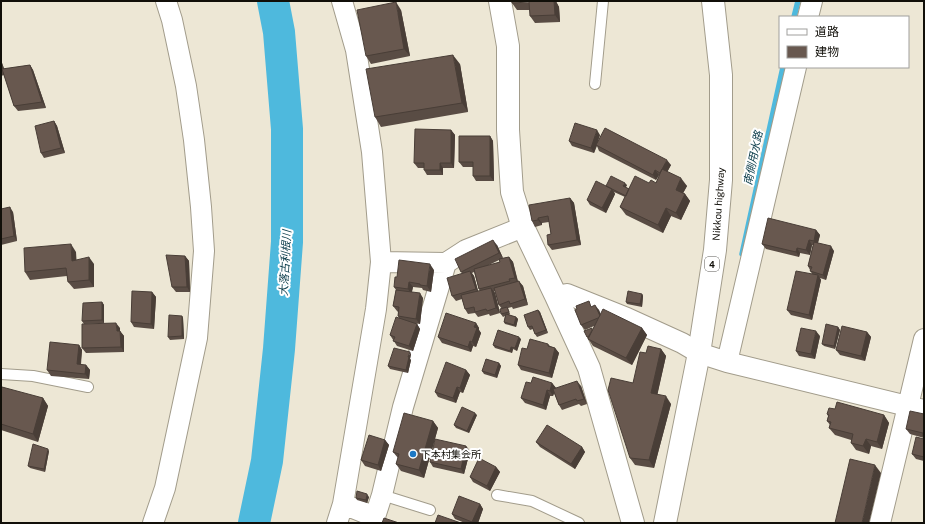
<svg xmlns="http://www.w3.org/2000/svg" width="925" height="524" font-family="'Public Sans','Noto Sans JP',sans-serif">
<style>
.lines{fill:none;stroke-linecap:round;stroke-linejoin:round}
.stream{stroke:#4eb9dd;stroke-width:5.5}
.river{stroke:#4eb9dd;stroke-width:32}
.lane-casing{stroke:#a29c8b;stroke-width:12}
.street-casing{stroke:#a29c8b;stroke-width:22}
.secondary-casing{stroke:#a29c8b;stroke-width:24}
.highway-casing{stroke:#a29c8b;stroke-width:24}
.lane{stroke:#fff;stroke-width:10}
.street{stroke:#fff;stroke-width:20}
.secondary{stroke:#fff;stroke-width:22}
.highway{stroke:#fff;stroke-width:22}
.wall{fill:#594c44;fill-rule:evenodd}
.shaded-wall{fill:#493e37}
.building{fill:#68584f;stroke:#493e37}
.poi-dot{fill:#1c78c5;stroke:#fff;stroke-width:1.5}
.labels{text-anchor:middle;dominant-baseline:central;stroke-width:4;stroke-linejoin:round;paint-order:stroke}
.shield{fill:#fff;stroke:#585753;stroke-width:1}
.shield-label{font-size:9px;font-weight:bold;fill:#110f09}
.street-label{font-size:10px;fill:#110f09;stroke:#fff}
.poi-label{font-size:10px;fill:#110f09;stroke:#fff;text-anchor:start}
.water-label{font-size:11px;font-style:italic;fill:#083a48;stroke:#fff}
</style>
<rect width="100%" height="100%" fill="#ede7d5"/>
<g class="lines">
<path class="stream" d="M794,17l4,-16
M742,254l41,-187"/>
<path class="river" d="M254,523l13,-62 12,-112 8,-107v-113l-8,-97 -6,-31"/>
<g class="lane-casing">
<path id="lane" d="M595,84l8,-83
M1,374l32,2 55,11
M382,495l48,15
M497,495l35,6 47,22"/>
</g>
<g class="street-casing">
<path id="street" d="M808,17l4,-16
M381,262l65,1
M556,296l11,-2 60,24 55,25 17,10 28,9 197,48
M727,362l69,-295
M343,504l32,13
M153,523l12,-35 32,-150 7,-87 -3,-44 -7,-67 -8,-54 -14,-66 -6,-19
M337,523l6,-19 33,-195 5,-47 -9,-110 -16,-102 -14,-49
M373,523l9,-28 21,-88 43,-144 20,-13 57,-23
M880,523l44,-184"/>
</g>
<g class="secondary-casing">
<path id="secondary" d="M500,1l8,45v84l4,62 11,35 33,69 33,72 44,155"/>
</g>
<g class="highway-casing">
<path id="highway" d="M665,523l34,-170 16,-103 6,-70v-105l-8,-74"/>
</g>
<use href="#lane" class="lane"/>
<use href="#street" class="street"/>
<use href="#secondary" class="secondary"/>
<use href="#highway" class="highway"/>
</g>
<path class="wall" d="M556,2l3,5 1,15 -25,1 -5,-7v-6h-13l-5,-7z
M401,10l9,46 -39,8 -5,-8z
M1,60l3,9 26,-4 3,5 13,38 -28,3 -4,-5 -10,-31 -3,1z
M460,64l8,48 -87,15 -6,-10z
M54,121l3,5 8,27 -21,5 -3,-5z
M451,130l4,5 -1,33h-11v7h-16l-3,-5v-2h-6l-4,-5z
M600,135l-2,5 73,25 -4,7 20,14 -4,7 2,1 5,7 -9,19 -10,-4 -8,17 -37,-18 -6,-8 5,-10 -11,-5 1,2 -9,19 -16,-8 -3,-5 19,-14 21,-1 -1,2 3,2 20,-6h7l3,-7v-1l-3,5 -57,-29 -2,-5 -3,7 -22,-7 -3,-5z
M490,136l3,5 1,40h-18l-3,-5v-9h-10l-4,-5z
M570,198l4,5 7,42 -29,5 -4,-5 3,-11 -2,-12 -7,1v2l-7,2 -3,-6z
M1,209l12,3 4,29 -16,4z
M816,230l4,5 -2,8 16,8 -8,29 -6,-2 1,2 -9,40 -21,-5 -4,-5 25,-36 -4,-8 5,-21h-1l-2,10 -10,-2 -1,4 -33,-8 -4,-5z
M497,245l6,13 -3,1 9,-2 4,5 5,19 5,5 5,19 -15,4 -1,-2 -4,1 2,6 -1,1 7,2 2,2 -2,8 -11,-3 -1,-2 1,-6 -2,1 -2,-3 1,-5 -3,-4 -4,-14h-1l1,2 5,20 -10,3 -1,-2 -11,3 -3,-4 -7,1 -3,-5 -3,-10 -6,2 -4,-5 10,-23 -1,-1zM499,260l1,2 -13,4zM474,272l5,17 1,2h-2l-4,-15 -2,-3z
M76,252v8l18,4v23l-20,2 -6,-7 -1,-6 -37,4 -5,-8z
M185,256l4,5 1,31h-14l-4,-5z
M434,270l-3,22 -8,-2 -1,-2 -9,-1 -1,5 11,6 -3,26 -7,-1 4,1 3,5 -7,22 -16,-5 -7,-11 9,-17 -1,-2v-4l-1,-1 -4,-5 3,-16 -2,-3z
M152,292l4,5 -2,32 -20,-2 -3,-5z
M642,294l1,2 -1,11 -15,-3 -1,-2z
M102,302l2,3v18l-20,1 -2,-3z
M592,306l7,4 1,4 42,14 5,7 -15,30 -39,-19 -6,-9 6,-8 1,-3 -9,4 -4,-5z
M538,310l2,2 8,21 -11,4 -2,-3 -2,-5 -3,1 -2,-3z
M182,316l1,2 1,21 -14,1 -2,-3z
M476,323l3,5v2l2,3 -5,14 -3,-1 -2,6 -29,-9 -4,-6z
M838,327l2,3 -5,19 -11,-3 -2,-2z
M120,328v3l4,5v16l-38,1 -4,-5z
M867,332l4,5 -6,24 -25,-6 -4,-5z
M820,336l-5,23 -16,-3 -3,-5z
M521,339l-4,12 -4,-2 -1,4 -17,-5 -2,-3z
M548,344l2,2 5,2 4,5 -7,25 -31,-8 -3,-5 9,-16z
M79,345l3,5 -1,15h5l4,5 -1,9 -38,-3 -4,-6z
M661,349l5,7 -9,39 14,9 -17,64 -19,-3 -5,-7 3,-75 13,-30z
M411,354l-1,5 1,1 -3,13 -18,-4 -2,-3z
M499,363l2,3 -4,12 -13,-4 -2,-3z
M466,370l4,5 -7,18 -3,-1 -4,11 -18,-6 -3,-5z
M531,383h21l4,5 25,-2 6,18 -6,2 -2,-2 -17,6 -3,-5 -5,-12 -1,3h-3l-4,14 -21,-7 -4,-5z
M1,390l42,8 5,8 -10,36 -37,-12z
M835,409l49,6 5,8 -7,26 -11,-3 -2,8 -13,-4 -5,-7v-3l-16,-5 -6,-7 1,-3 -3,-4 1,-5 -1,-2z
M924,414v24l-14,-4 -4,-5z
M477,415l-8,18 -13,-5 -2,-3z
M433,421l5,7 -14,50 -23,-7 -5,-7 2,-6 -5,-6z
M924,439v22l-8,-2 -4,-5z
M385,440l4,5 -8,26 -16,-5 -4,-6z
M536,442l46,5 3,5 -10,17 -35,-22z
M466,446l4,5 -6,23 -31,-7 -3,-5z
M49,451l-4,21 -15,-4 -2,-2z
M496,467l4,5 -10,19 -17,-9 -3,-5z
M369,497l-2,6 -10,-3 -1,-2z
M480,504l3,5 -5,14h-13l-10,-4 -3,-5z"/>
<path class="shaded-wall" d="M554,1h2l3,6 1,15 -5,-7z
M396,2l5,8 9,46 -6,-7z
M453,55l7,9 8,48 -6,-9z
M1,60l5,14 -5,-7z
M30,65l3,5 13,38 -4,-6z
M54,121l3,5 8,27 -4,-5z
M451,130l4,5 -1,33 -3,-5z
M597,130l3,5 -6,18 -3,-5z
M490,136l3,5 1,40 -4,-5z
M667,160l4,5 -7,13 -4,-5z
M440,163l3,5v7l-3,-5z
M655,170l4,5 -3,5 -3,-5z
M681,178l6,8 -6,11 -5,-7z
M625,183l2,2 -2,3 -2,-2z
M612,189l3,5 -9,19 -4,-5z
M685,194l5,7 -9,19 -5,-7z
M570,198l4,5 7,42 -4,-5z
M10,207l3,5 4,29 -3,-5z
M666,208l5,8 -8,17 -5,-8z
M538,218l4,5v2l-4,-5z
M816,230l4,5 -3,11 -3,-5z
M493,240l4,5 6,13 -4,-5z
M809,240l3,5 -2,10 -4,-5z
M71,244l5,8 1,16 -5,-7z
M831,246l3,5 -8,29 -3,-5z
M797,248l3,5 -1,4 -3,-5z
M185,256l4,5 1,31 -3,-5z
M89,257l5,7v23l-5,-7z
M509,257l4,5 5,21 -3,-5z
M430,264l4,6 -3,22 -4,-6z
M470,271l4,5 5,18 -3,-5z
M818,275l3,5 -9,40 -3,-5z
M519,281l4,5 5,19 -3,-6z
M409,282l4,5 -2,7 -3,-5z
M491,288l4,5 5,20 -4,-5z
M152,292l4,5 -2,32 -3,-5z
M420,293l3,5 -3,26 -4,-5z
M642,294l1,2 -1,11 -2,-3z
M102,302l2,3v18l-2,-3z
M595,305l4,5 5,12 -4,-5z
M538,310l2,2 8,21 -2,-3z
M182,316l1,2 1,21 -2,-3z
M516,317l2,2 -2,8 -2,-2z
M116,323l4,5v8l-3,-5z
M476,323l3,5v2l2,3 -5,14 -4,-5 2,-15z
M417,324l3,5 -7,22 -4,-5z
M838,327l2,3 -5,19 -1,-3z
M642,328l5,7 -15,30 -6,-7z
M120,331l4,5v16l-3,-5z
M816,331l4,5 -5,23 -4,-5z
M867,332l4,5 -6,24 -4,-5z
M519,337l2,2 -4,12 -2,-3z
M470,341l3,5 -2,6 -3,-5z
M79,345l3,5 -2,19 -3,-5z
M511,347l2,2 -1,4 -2,-2z
M555,348l4,5 -7,25 -3,-5z
M661,349l5,7 -10,45 -5,-8z
M410,352l1,2 -1,5 1,1 -3,13 -2,-3z
M499,363l2,3 -4,12 -2,-3z
M86,365l4,5 -1,9 -4,-5z
M466,370l4,5 -7,18 -3,-5z
M577,381l4,5 6,18 -3,-5z
M552,383l4,5 -3,8 -3,-5z
M457,387l3,5 -4,11 -3,-5z
M547,390l3,6 -4,14 -3,-5z
M666,396l5,8 -17,64 -5,-8z
M43,398l5,8 -10,36 -5,-8z
M475,413l2,2 -8,18 -2,-2z
M884,415l5,8 -7,26 -5,-7z
M433,421l5,7 -14,50 -5,-8z
M866,439l5,7 -2,8 -6,-8z
M385,440l4,5 -8,26 -3,-6z
M466,446l4,5 -6,23 -3,-5z
M582,447l3,5 -10,17 -4,-5z
M48,449l1,2 -4,21 -1,-3z
M875,465l6,8 -12,50h-7z
M496,467l4,5 -10,19 -3,-5z
M367,494l2,3 -2,6 -1,-3z
M480,504l3,5 -5,14h-5l-1,-1z"/>
<path class="building" d="M512,1h42l1,14 -25,1 -1,-14 -17,1z
M396,2l8,47 -38,7 -9,-46z
M453,55l9,48 -87,14 -9,-48z
M30,65l12,37 -28,4 -12,-37z
M54,121l7,27 -20,5 -6,-27z
M575,123l22,7 -6,18 -22,-7z
M605,128l62,32 -7,13 -5,-3 -2,5 -57,-30z
M415,129l36,1v33h-11v7h-16v-7h-10z
M459,136h31v40h-17v-14h-14z
M662,169l19,9 -5,12 9,4 -9,19 -10,-5 -8,17 -38,-18 15,-31 14,7 2,-3 5,3z
M611,176l14,7 -2,3 6,3 -3,7 -20,-10z
M596,181l16,8 -10,19 -15,-8z
M570,198l7,42 -29,5 -1,-10 4,-1 -3,-18 -10,2v2l-6,1 -3,-16z
M10,207l4,29 -13,3v-30z
M768,218l48,12 -2,11 -5,-1 -3,10 -9,-2 -1,4 -34,-8z
M493,240l6,13 -38,19 -6,-13z
M814,242l17,4 -8,29 -13,-4 2,-4 -4,-1z
M71,244l1,17 17,-4v23l-21,2 -2,-14 -41,4 -1,-24z
M166,255l19,1 2,31h-15z
M509,257l6,21 -6,1 1,2 -31,8 -5,-20 26,-7 -1,-3z
M399,260l31,4 -3,22 -7,-1v-1l-11,-2 -1,7 -14,-2 1,-10h2z
M470,271l6,18 -24,7 -5,-18z
M796,271l22,4 -9,40 -22,-5z
M519,281l6,18 -15,5 -1,-3 -10,4 -5,-17z
M491,288l5,20 -9,3 -1,-2 -11,3 -1,-5 -9,2 -4,-14z
M396,290l24,3 -4,26 -18,-3 1,-9 -6,-1z
M132,291l20,1 -1,32 -20,-2z
M628,291l14,3 -2,10 -14,-2z
M589,301l2,6 4,-2 5,11 -2,2 -17,7 -6,-15 2,-1 -1,-3z
M102,302v18l-20,1 1,-18z
M507,307l2,5 -8,2 -1,-5z
M603,309l39,19 -16,30 -38,-19z
M538,310l8,20 -11,4 -3,-8 -4,1 -4,-12z
M446,313l30,10 -2,4 3,1 -5,14 -2,-1 -2,6 -30,-10z
M506,314l10,3 -2,8 -10,-3z
M169,315l13,1v20l-14,1z
M396,317l21,7 -8,22 -16,-5 2,-4 -5,-2z
M116,323l1,8h3l1,16 -39,1v-24z
M826,324l12,3 -4,19 -12,-2z
M842,326l25,6 -6,24 -25,-6z
M592,328v2l-3,6 -2,1 -3,-6z
M801,328l15,3 -5,23 -15,-3z
M498,330l21,7 -4,11 -4,-1 -1,4 -17,-6z
M530,339l18,5v2l7,2 -6,25 -31,-8 4,-17 5,1z
M50,342l29,3 -2,19 9,1 -1,9 -38,-4z
M648,346l13,3 -10,44 15,3 -17,64 -19,-2 -22,-68 3,-12 22,5 7,-31 6,1z
M394,348l16,4 -2,5h1l-3,13 -18,-4z
M486,359l13,4 -4,12 -13,-4z
M446,362l20,8 -6,18 -3,-1 -4,11 -18,-6z
M533,377l19,6 -2,8 -3,-1 -4,15 -22,-7 5,-16 5,1z
M577,381l7,18 -7,2 -1,-2 -17,6 -6,-16z
M2,387l41,11 -10,36 -32,-10v-34z
M837,402l47,13 -7,27 -11,-3 -3,7 -12,-3 2,-9 -24,-6 2,-6 -4,-1 2,-6 -2,-1 2,-6 6,1z
M462,407l13,6 -8,18 -13,-6z
M910,411l14,3v22h-1v-3l-17,-4z
M404,413l29,8 -14,49 -23,-6 3,-10 -6,-2z
M547,425l35,22 -11,17 -35,-22z
M369,435l16,5 -7,25 -17,-5z
M916,437l8,2v18l-12,-3z
M435,439l31,7 -5,23 -31,-7z
M33,444l15,5 -4,20 -16,-3z
M479,458l17,9 -9,19 -17,-9z
M850,459l25,6 -13,58h-27z
M357,491l10,3 -1,6 -10,-2z
M459,496l21,8 -8,18 -20,-8z
M438,515l23,8h-26z
M384,518l15,5h-17z"/>
<circle class="poi-dot" cx="413" cy="454" r="4"/>
<g class="labels">
<rect class="shield" x="705" y="257" width="14" height="14" rx="3"/>
<g class="shield-label">
<text x="712" y="264">4</text>
</g>
<g class="street-label">
<text transform="translate(718 204) rotate(-86)">Nikkou highway</text>
</g>
<g class="poi-label">
<text x="421" y="454">下本村集会所</text>
</g>
<g class="water-label">
<text transform="translate(753 158) rotate(-78)">南側用水路</text>
<text transform="translate(285 263) rotate(-87)">大落古利根川</text>
</g>
</g>
<rect width="925" height="524" fill="none" stroke="#110f09" stroke-width="4"/>
<rect x="779" y="16" width="130" height="52" fill="#ffffff" stroke="#a09f9d"/>
<rect x="787" y="29" width="20" height="6" fill="#ffffff" stroke="#a09f9d"/>
<text x="815" y="36" font-size="12" fill="#110f09">道路</text>
<rect x="787" y="46" width="20" height="12" fill="#68584f" stroke="#a09f9d"/>
<text x="815" y="56" font-size="12" fill="#110f09">建物</text>
</svg>
